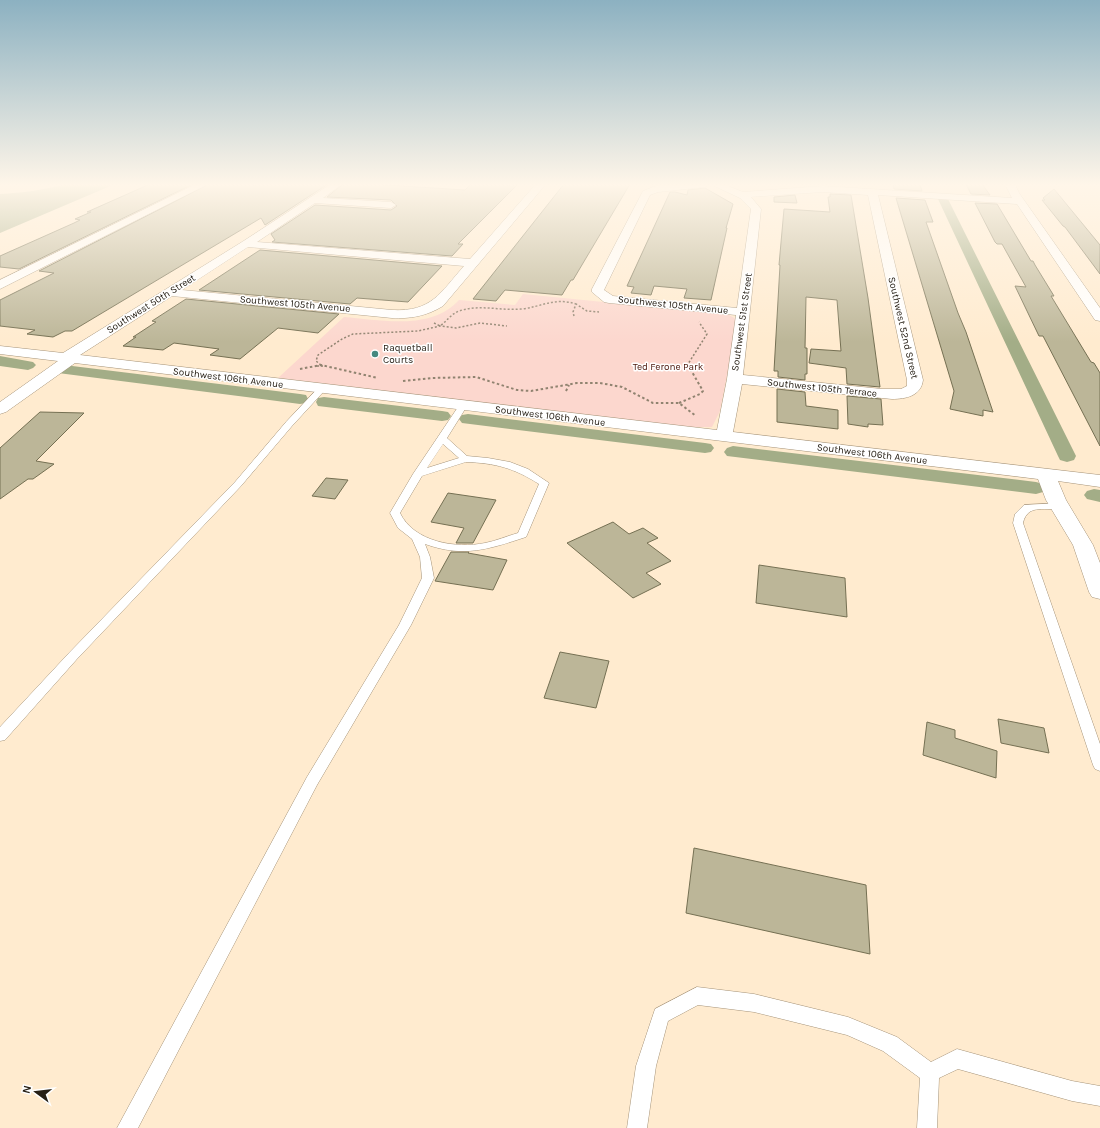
<svg xmlns="http://www.w3.org/2000/svg" width="1100" height="1128" font-family="Karla,sans-serif">
<style>
.green{fill:#fcd7ce}
.water{fill:#a3ad87}
.lines{fill:none;stroke-linecap:round;stroke-linejoin:round}
.canal{fill:#a3ad87;fill-rule:evenodd}
.building{fill:#bcb698;stroke:#757053}
.service-casing{stroke:#a6947a;stroke-width:1}
.minor-casing{stroke:#a6947a;stroke-width:1}
.path-far1{stroke:#908370;stroke-width:1.5;stroke-dasharray:2 2;stroke-linecap:butt}
.path{stroke:#908370;stroke-width:2;stroke-dasharray:2.5 2.5;stroke-linecap:butt}
.service{fill:#fff;fill-rule:evenodd}
.minor{fill:#fff;fill-rule:evenodd}
.poi-dot{fill:#438980;stroke:#fff;stroke-width:1.5}
.labels{text-anchor:middle;dominant-baseline:central;stroke-width:3;stroke-linejoin:round;paint-order:stroke}
.far-street-label{font-size:10px;fill:#272016;stroke:#fff}
.far-poi-label{font-size:10px;fill:#272016;stroke:#fff;text-anchor:start}
.far-park-label{font-size:10px;fill:#4b160b;stroke:#fff}
</style>
<rect width="100%" height="100%" fill="#ffebcf"/>
<path class="green" d="M523,294l191,19 15,2 9,5 -18,91 -8,16h-30l-404,-49 66,-61c37,3 87,14 115,-17l56,5z"/>
<path class="water" d="M65,184h50l-115,49v-39c22,-1 44,-4 65,-10z"/>
<g class="lines">
<path class="canal" d="M943,196l5,3 128,257 -2,4 -7,2 -7,-2 -2,-4 -120,-257z
M0,356l33,6 3,3 -3,3 -5,2 -28,-4z
M64,365l236,29 6,1 2,4 -2,4 -6,1 -242,-31 -2,-3 2,-3z
M324,397l118,14 6,1 3,4 -3,4 -6,1 -124,-15 -2,-4 2,-4z
M468,414l237,29 6,1 3,4 -3,4 -6,1 -243,-30 -3,-4 3,-4z
M733,446l303,36 7,2 3,4 -3,4 -7,2 -309,-38 -3,-4 3,-4z
M1094,489l6,1v12l-13,-3 -3,-4 3,-4z"/>
</g>
<path class="building" d="M150,184h43l-174,85 -19,-2v-11l74,-33 6,-3 -5,-1 16,-7h-4z
M209,184h119l-63,41 -4,-7 -189,113h-7l-12,6 -26,-3 8,-4 -35,-4v-26l54,-27 -15,-2z
M343,184h29l93,6 6,-6h47l-60,60h5l-11,12 -180,-14 3,-2 -4,-6 44,-29 76,5 6,-4 -6,-6 -64,-3z
M564,184h66l-57,96h-2l-9,15 -57,-5 -9,11 -23,-2z
M893,184h27l2,7 -28,-2z
M966,184h16l8,11 -19,-1z
M705,188l28,16 -7,24h1l-16,72 -27,-2 3,-9 -33,-3 -3,9 -20,-2 3,-6 -7,-1 43,-94h5l12,3 1,-5z
M1054,189l46,56v29l-35,-47 -2,-1 -21,-26h3l-2,-2z
M830,194l21,1 17,103 12,89 -33,-3 -1,-16 -37,-5 2,-14 30,2 -4,-51 -31,-3 -1,51h2v26h-2v6l-27,-3v-6h-4l6,-106h-1l5,-56 46,3 -2,-15h2z
M795,195l2,8 -23,-1v-5z
M896,198l29,2 8,22h-7l32,91 8,19 27,80 -10,-2v6l-33,-7 4,-18z
M975,203l22,1 34,57h2l2,4 19,31h-3l40,66 3,1 6,10v73l-57,-110h-4l-24,-50 11,1 -24,-43h-5l-2,-2z
M260,250l182,16 -34,36 -51,-4 -7,6 -151,-14z
M186,299l153,15 -21,19 -40,-5 -38,31 -30,-4 9,-6 -45,-6 -11,7 -40,-4 13,-9h-3l23,-15 -4,-1z
M777,389l28,3 1,14 32,4v19l-61,-7z
M847,396l34,3 2,26 -15,-1v3l-20,-3z
M40,412l44,1 -48,48 18,3 -21,15h-5l-28,20v-51z
M326,478l22,2 -13,19 -23,-3z
M448,493l48,7 -23,43h-17l8,-15 -33,-6z
M613,522l16,12 14,-6 15,10 -11,5 24,18 -25,12 15,11 -28,14 -66,-55z
M451,552h18l-1,1 39,7 -14,30 -58,-9z
M759,565l86,13 2,39 -91,-14z
M560,652l49,9 -13,47 -52,-10z
M998,719l46,9 5,25 -48,-10z
M927,722l28,8v8l42,13 -1,27 -73,-23z
M694,848l172,37 4,69 -184,-41z"/>
<g class="lines">
<g class="service-casing">
<path id="service" d="M319,387h6l1,2 -34,37 -51,60 -164,173 -72,81 -5,1v-14l69,-74 166,-171 51,-60z
M463,403l4,3 -20,32 20,18 21,2 22,4 18,7 21,14 -22,52 -1,2c-37,12 -62,21 -101,7l5,13 4,21 -23,47 -94,160 -179,343h-21l190,-351 92,-152 23,-47 -2,-21 -8,-18 -14,-11 -8,-15 23,-39 47,-70zM443,444l16,14 -32,10zM466,462c29,1 48,6 73,22l-21,49c-11,3 -22,8 -33,10 -29,6 -71,-1 -85,-30l22,-37z
M1060,503l5,3 -1,2c-17,4 -36,-6 -41,15l77,221v27l-5,-2 -2,-4 -80,-242 2,-9 9,-9z
M697,987l57,7 94,23 49,20 34,25 26,-13 115,32 28,5v20l-28,-5 -114,-32 -19,9 -2,50h-20l3,-50 -37,-27 -36,-16 -93,-23 -56,-7 -30,16 -12,45 -9,62h-20l9,-62 19,-57z"/>
</g>
<g class="minor-casing">
<path id="minor" d="M196,184h12l-208,105v-9z
M331,184h11l-19,14 68,4 5,3 -5,3 -76,-5 -58,39 213,17 66,-75h10l-103,122c-16,10 -33,13 -51,12l-220,-22 -92,59 637,75 10,-51 9,-64 -127,-12 -5,-1 -12,-10v-3l51,-98 13,-5 23,-2h44l20,8 80,-6 189,12 -7,-14h10l4,9 81,115v13l-5,-1 -78,-116 -139,-9 45,185c-2,16 -17,19 -31,19l-150,-15 -9,48 367,43v12l-42,-6 8,19 27,45 7,18v36l-8,-2 -3,-5 -16,-47 -27,-45 -8,-21 -963,-116 -69,49 -6,2v-12l58,-41 -58,-7v-8l63,7 179,-111zM710,184l30,14 11,11 -14,99 -115,-11 -9,-1 -9,-6 46,-95 8,-3 47,-5zM823,192l45,3 39,185v6l-6,3h-19l-139,-14 18,-166 -10,-12zM248,247l216,19c-24,27 -32,46 -72,44l-210,-20z"/>
</g>
<path class="path-far1" d="M574,316l-1,-4 3,-8 11,7 12,1
M434,323l6,3c7,-5 11,-12 19,-15 21,-7 42,0 62,-2 21,-2 33,-12 55,-5
M321,365l-5,-4 2,-6 24,-16 11,-5 65,-3 22,-5 16,2 24,-5 27,3
M317,366h6
M689,366l-1,-2 19,-30 -8,-12"/>
<path class="path" d="M300,369l21,-4 57,13
M403,381l29,-3 44,-1 41,13 14,1 46,-8h23l22,4 31,16h26l17,13
M566,391l3,-6
M679,403l21,-9 3,-3 -15,-26"/>
<use href="#service" class="service"/>
<use href="#minor" class="minor"/>
</g>
<linearGradient id="sky" x2="0" y2="1"><stop stop-color="#8cb1c1"/><stop offset="0.54" stop-color="#fff6e9"/><stop offset="1" stop-color="#fff6e9" stop-opacity="0"/></linearGradient>
<rect width="1100" height="342" fill="url(#sky)"/>
<circle class="poi-dot" cx="375" cy="354" r="4"/>
<g class="labels">
<g class="far-street-label">
<text transform="translate(151 304) rotate(-32)">Southwest 50th Street</text>
<text transform="translate(295 304) rotate(5)">Southwest 105th Avenue</text>
<text transform="translate(673 305) rotate(6)">Southwest 105th Avenue</text>
<text transform="translate(742 322) rotate(-82)">Southwest 51st Street</text>
<text transform="translate(903 328) rotate(77)">Southwest 52nd Street</text>
<text transform="translate(228 378) rotate(7)">Southwest 106th Avenue</text>
<text transform="translate(822 388) rotate(6)">Southwest 105th Terrace</text>
<text transform="translate(550 416) rotate(7)">Southwest 106th Avenue</text>
<text transform="translate(872 454) rotate(7)">Southwest 106th Avenue</text>
</g>
<g class="far-poi-label">
<text x="383" y="348">Raquetball<tspan x="383" dy="12">Courts</tspan></text>
</g>
<g class="far-park-label">
<text x="668" y="367">Ted Ferone Park</text>
</g>
</g>
<g transform="translate(36 1092) rotate(285)" stroke="#ffffff" stroke-width="3" paint-order="stroke">
<path d="M0-3L7 15L0 10L-7 15Z" fill="#272016"/>
<text y="-6" font-size="11" font-weight="bold" text-anchor="middle" fill="#272016">N</text>
</g>
</svg>
